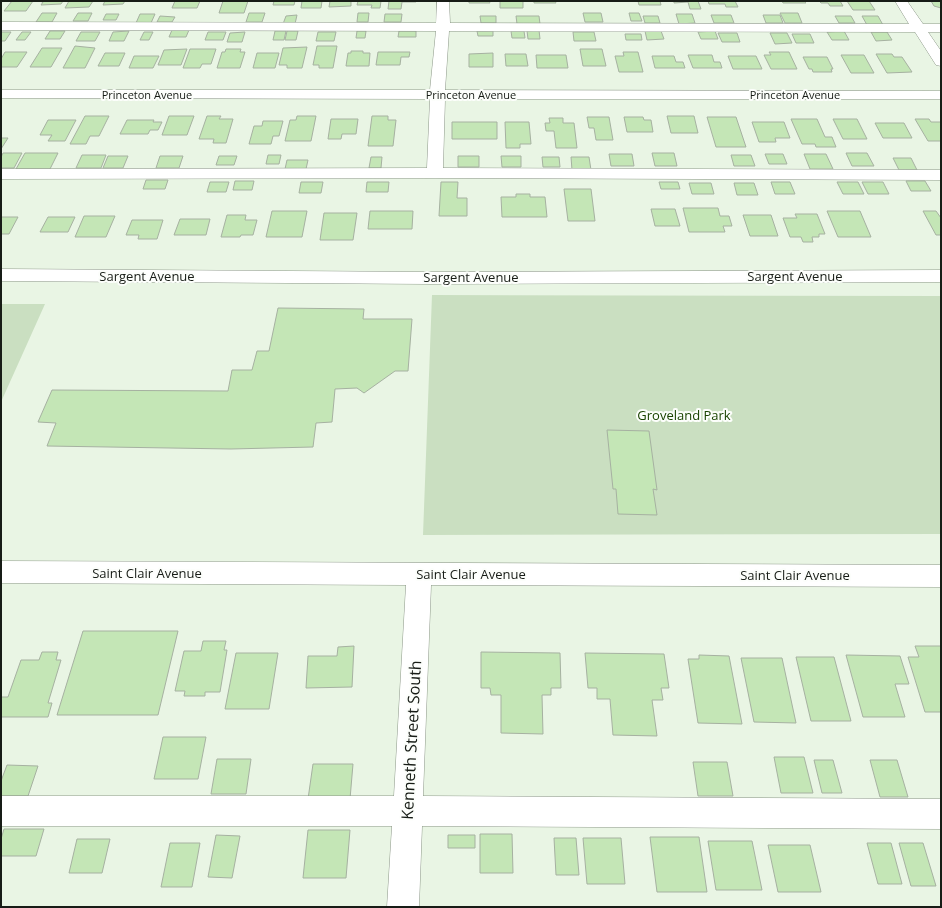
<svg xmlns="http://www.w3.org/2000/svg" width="942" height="908" font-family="'Open Sans',sans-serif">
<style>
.green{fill:#cadfc1}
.building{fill:#c4e6b6;stroke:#a6b1a1}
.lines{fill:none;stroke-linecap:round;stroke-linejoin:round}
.minor-casing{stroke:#8d9889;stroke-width:1}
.minor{fill:#fff;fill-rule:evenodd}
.labels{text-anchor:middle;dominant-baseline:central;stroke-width:4;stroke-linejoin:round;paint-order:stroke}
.far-street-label{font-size:11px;fill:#171c16;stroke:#fcfefb}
.street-label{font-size:13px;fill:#171c16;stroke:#fcfefb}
.park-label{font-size:13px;fill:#194300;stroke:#fcfefb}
.near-street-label{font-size:16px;fill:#171c16;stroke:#fcfefb}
</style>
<rect width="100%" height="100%" fill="#e9f5e4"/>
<path class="green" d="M432,295l509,1v238l-518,1z
M1,304h44l-44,98z"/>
<path class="building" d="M12,1h21l-7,10h-22z
M38,1h25l-2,3 -20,1 2,-3z
M69,1h24l-4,6 -24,1z
M105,1h20l-2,3 -20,1z
M175,1h25l-3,7h-25z
M223,1h25l-4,12h-25z
M274,1h21l-1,4h-21z
M302,1h20l-1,7h-20z
M330,1h21v5l-22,1z
M358,1h23l-1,7h-9l1,-3h-15z
M389,1h27v1h-14l-1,7h-13z
M469,1h20l1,2h-21z
M500,1h23v7h-23z
M534,1h21l1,2h-22z
M638,1h22l1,4h-22z
M674,1h24l3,8h-11l-2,-7 -14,1z
M708,1h27l3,6h-12l-1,-3h-16z
M782,1h22l2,2h-23z
M819,1h21l3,5h-13l-2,-3h-7z
M847,1h22l6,9h-22z
M931,1h10v7l-7,-2z
M42,13h15l-5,9h-16z
M78,13h14l-4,8h-15z
M249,13h16l-3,9h-16z
M358,13h11l-1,9h-11z
M583,13h18l2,9h-18z
M629,13h10l3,8h-11z
M780,13h18l4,10h-17z
M106,14h13l-3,6h-13z
M140,14h15l-4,9h-15z
M385,14h17l-1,8h-17z
M676,14h16l3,9 -16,1z
M297,15l-2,9h-12l3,-8z
M711,15h20l3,8h-20z
M763,15h17l3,8h-17z
M160,16l15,1 -3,5h-15z
M480,16h16v7h-15z
M516,16h23l1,8h-23z
M643,16h15l2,7h-15z
M835,16h16l4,7h-16z
M862,16h16l5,9h-16z
M172,30h17l-3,7h-17z
M539,30l1,9h-12l-1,-8z
M50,31h15l-5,8h-15z
M129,31l-5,10h-15l4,-9z
M275,31h11l-2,9h-11z
M287,31h11l-2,9h-11z
M357,31h9l-1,7h-9z
M399,31h17v6h-18z
M477,31h16v5h-15z
M511,31h13l1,7h-13z
M645,31h16l3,8 -17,1z
M715,31l3,8h-17l-3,-7z
M844,31l5,9h-17l-5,-8z
M1,32h10l-6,9h-4z
M22,32h9l-6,8h-9z
M81,32h19l-5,9h-19z
M144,32h9l-4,8h-9z
M208,32h18l-3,8h-18z
M245,32l-3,10h-15l3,-9z
M318,32h18l-2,9h-18z
M573,32h21l2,9h-22z
M871,32h16l5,8 -16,1z
M718,33h19l3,9h-18z
M770,33h17l5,10 -17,1z
M625,34h16l1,6h-16z
M792,34h18l4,9h-18z
M75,46l20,2 -10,20h-22z
M317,46h20l-4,22h-14v-3h-6z
M307,47l-5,21h-15v-3h-8l4,-17z
M42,48h20l-11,19h-21z
M187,49l-6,16h-23l6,-15z
M190,49h26l-5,15h-9l-2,4h-17z
M226,49h15l-1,3h5l-5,16h-23l5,-16h3z
M580,49h22l4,17h-23z
M351,51h12v2h7l-1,13h-23l2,-13h3z
M5,52h22l-10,15h-16v-8z
M378,52h32l-1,5h-8l-1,8h-24z
M623,52h15l5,20h-24l-4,-16h9z
M769,52h20l8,17h-26l-7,-14h7z
M105,53h20l-6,13h-21z
M257,53h22l-4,15h-22z
M493,53v14h-24v-13z
M505,54h21l2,12h-22z
M876,54h16l2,3h8l10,15 -25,1z
M536,55h30l2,13h-31z
M688,55h24l2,7h6l2,6h-29z
M841,55h23l10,18h-23z
M134,56h25l-6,12h-24z
M652,56h22l2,6h7l2,6h-30z
M728,56h28l6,13h-29z
M803,57h24l6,12h-2l1,3h-19l-1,-3h-3z
M85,116h24l-10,20h-9l-4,8h-16z
M169,116h25l-7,19h-25z
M207,116h14l-2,3h14l-7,24h-13l1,-4h-15z
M297,116h19l-5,25h-26l5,-21h6z
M372,116h16v4h8l-3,26h-25z
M667,116h27l4,17h-27z
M587,117h22l4,23h-17l-2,-12h-5z
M624,117h19l1,3h7l2,12h-26z
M707,117h29l10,30h-30z
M549,118h14v5h11l3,25h-21l-2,-17h-8l-1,-8h5z
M331,119h27l-2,15h-14l-1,5h-13z
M791,119h26l8,18h7l4,10h-20l-1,-3h-13z
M833,119h24l10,20h-24z
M915,119h14l2,3h10v19h-13z
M48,120h28l-11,21h-17l4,-6h-12z
M127,120h27l-1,2h9l-4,8h-8l-2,4h-28z
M263,121h20l-4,15h-6l-2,8h-22l5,-18h8z
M452,122h45v17h-45z
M505,122h24l2,22h-11v4h-14z
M752,122h32l6,16h-15l1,4h-17z
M875,123h29l8,15h-29z
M1,138h7l-7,11z
M3,153h19l-8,15h-13v-11z
M25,153h33l-8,16h-34z
M652,153h22l3,13h-22z
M846,153h21l7,13h-22z
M609,154h23l2,12h-23z
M765,154h18l4,10h-18z
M804,154h22l7,15h-23z
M82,155h24l-5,13h-25z
M268,155h13l-2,9h-13z
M731,155h20l4,11h-21z
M108,156h20l-5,12h-20z
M160,156h23l-4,12h-23z
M219,156h18l-3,9h-18z
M458,156h21v11h-21z
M501,156h20v11h-19z
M371,157h11l-1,11h-12z
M542,157h17l1,10h-17z
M571,157h18l2,13h-19z
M893,158h18l6,12h-18z
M287,160h21l-2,9h-21z
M146,180h22l-3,9h-22z
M235,181h19l-2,9h-19z
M906,181h19l6,10h-20z
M210,182h19l-3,10h-19z
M301,182h22l-2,11h-22z
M367,182h22l-1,10h-22z
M441,182h17l-1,16h10v18h-28z
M659,182h19l2,7h-19z
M771,182h19l5,12h-20z
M837,182h21l6,12h-21z
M862,182h21l6,12h-21z
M689,183h22l3,11h-22z
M734,183h20l4,12h-21z
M564,189h27l4,32h-27z
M516,194h14v3h15l2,20h-45l-1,-20h15z
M683,208h35l2,8h9l3,10h-9l2,6h-36z
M651,209h24l5,17h-25z
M272,211h35l-5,26h-36z
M370,211h43l-1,18h-44z
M827,211h33l11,26h-33z
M923,211h13l5,7v17h-5z
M324,213h33l-4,27h-33z
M795,214h22l8,20h-6v3h-7l1,5h-10l-2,-5h-11l-7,-19h14z
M227,215h19l-1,5h12l-4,15h-12l-1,2h-19z
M743,215h28l7,21h-28z
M84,216h31l-9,21h-31z
M1,217h17l-9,17h-8z
M48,217h27l-7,15h-28z
M180,219h30l-4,16h-32z
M132,220h31l-6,19h-19l1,-4h-13z
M278,308l86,1 -1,10h49l-4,52h-13l-31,22 -7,-5 -22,1 -3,33 -16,1 -3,24 -82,2 -184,-3 9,-23 -18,-1 14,-32 176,1 4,-21h20l5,-19h12z
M607,430l42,1 8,59 -4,-1 4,26 -39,-1 -2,-25h-3z
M83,631h95l-20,84h-101z
M203,641h23l-2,9h3l-7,42h-15v4h-21l1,-5h-10l9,-40h17z
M354,646l-2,41 -46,1 2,-32h29l1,-9z
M915,646h26v66h-16l-17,-55h11z
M42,652h16l-2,8h5l-13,43h4l-4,14h-47v-20h7l13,-37h18z
M481,652l79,1 1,35h-10v7h-9l1,39 -42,-1v-38h-10l-1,-7h-9z
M236,653h42l-9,56h-44z
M585,653l79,1 5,34h-8l2,12h-11l5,36 -44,-1 -3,-36h-13v-11h-9z
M699,655l30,1 13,68 -44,-1 -10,-64h11z
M846,655l54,1 9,28h-14l10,33h-42z
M796,657h38l17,64h-40z
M741,658h41l14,65 -42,-1z
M163,737h43l-8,42h-44z
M774,757h30l9,36h-32z
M217,759h34l-5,35h-35z
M814,760h19l9,33h-20z
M870,760h27l11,37h-28z
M693,762h34l6,34h-35z
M313,764h40l-3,35h-42z
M7,765l31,1 -10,30h-27v-15z
M4,829h40l-8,27h-35v-17z
M308,830h42l-4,48h-43z
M480,834h32l1,39h-33z
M216,835l24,1 -8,42 -24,-1z
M448,835h27v13h-27z
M650,837h49l8,55h-50z
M554,838h22l3,37h-23z
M583,838h38l4,46h-38z
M77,839h33l-8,34h-33z
M708,841h44l10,49h-46z
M170,843h30l-8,44h-31z
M867,843h24l11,41h-24z
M899,843h24l13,43h-25z
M768,845h42l11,47h-43z"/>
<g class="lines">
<g class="minor-casing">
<path id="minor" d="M437,1h12l1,22 459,1 -14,-23h12l16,23h18v8h-13l13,19v15l-5,-1 -21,-33 -466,-1 -4,59 496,1v8h-496l-2,69 498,2v10l-506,-2 -434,1v-10l426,-1 3,-69 -429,-1v-8h429l6,-59 -435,-1v-8l435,1z
M1,269l429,3 511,-2v12l-511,2 -429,-3z
M1,561l940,4v22l-510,-2 -8,211 518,3v30l-519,-3 -3,81h-32l5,-81h-391v-30h393l12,-211 -405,-2z"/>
</g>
<use href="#minor" class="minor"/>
</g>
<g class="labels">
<g class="far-street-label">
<text x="147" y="94">Princeton Avenue</text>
<text x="471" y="94">Princeton Avenue</text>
<text x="795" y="94">Princeton Avenue</text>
</g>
<g class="street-label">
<text x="147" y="276">Sargent Avenue</text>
<text x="795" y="276">Sargent Avenue</text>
<text x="471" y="277">Sargent Avenue</text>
<text x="147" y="573">Saint Clair Avenue</text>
<text x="471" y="574">Saint Clair Avenue</text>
<text x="795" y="575">Saint Clair Avenue</text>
</g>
<g class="park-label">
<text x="684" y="415">Groveland Park</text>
</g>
<g class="near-street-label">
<text transform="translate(411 740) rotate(-87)">Kenneth Street South</text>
</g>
</g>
<rect width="942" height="908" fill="none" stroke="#171c16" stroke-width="4"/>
</svg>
